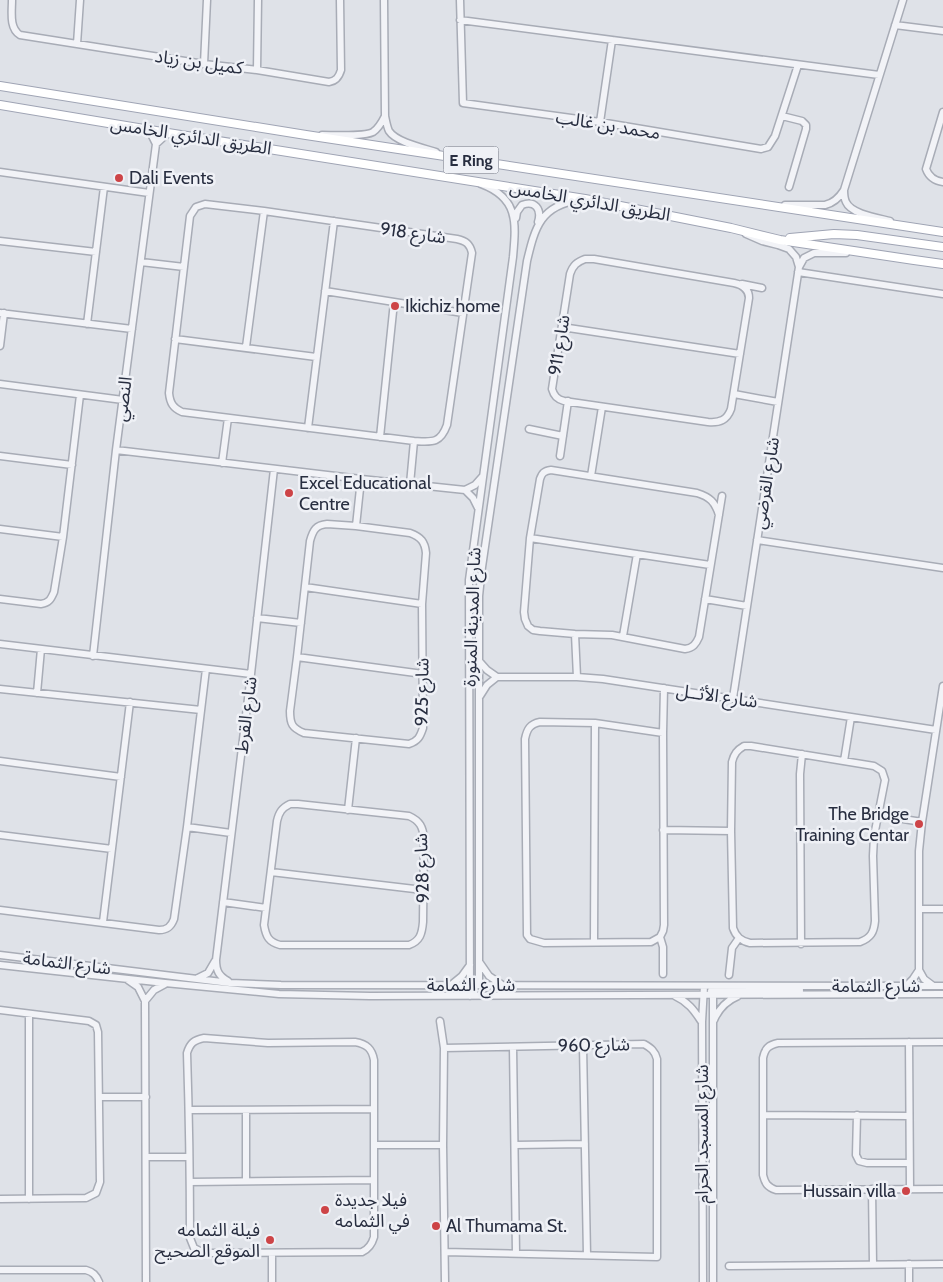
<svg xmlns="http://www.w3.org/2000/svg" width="943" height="1282" font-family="Cabin,'Noto Sans Arabic',sans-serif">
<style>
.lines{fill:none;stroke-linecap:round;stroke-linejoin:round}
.minor-casing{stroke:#a8acb6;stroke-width:9}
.major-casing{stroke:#9fa4b4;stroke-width:10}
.minor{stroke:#f2f3f7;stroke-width:6}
.major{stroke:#fff;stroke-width:8}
.poi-dot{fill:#cd4447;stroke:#eff1f6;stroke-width:2}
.labels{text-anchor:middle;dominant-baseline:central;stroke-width:5;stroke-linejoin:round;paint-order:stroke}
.shield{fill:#eff1f6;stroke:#646877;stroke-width:1}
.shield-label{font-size:16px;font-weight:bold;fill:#282e40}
.street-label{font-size:18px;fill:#282e40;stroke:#eff1f6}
.poi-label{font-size:18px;fill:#282e40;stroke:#eff1f6;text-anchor:start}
</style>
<rect width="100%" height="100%" fill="#dfe2e8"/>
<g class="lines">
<g class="minor-casing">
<path id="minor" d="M12,0c0,12 -3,28 8,35l184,29 53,6 72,12c7,-1 10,-5 12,-12l-1,-70
M384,0l1,116c1,5 2,11 4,15 7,11 34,17 47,21
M460,0l3,103 137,19 161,27 7,-2 7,-11 23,-71
M460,20l419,55
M895,25l48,6
M77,44l3,-44
M204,64l3,-64
M257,70l1,-70
M943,112l-17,57c3,8 9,12 17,13
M782,116l20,5 4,4v4l-17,58
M600,122l12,-82
M322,135c12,0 42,2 51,-3 6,-4 9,-10 12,-16
M156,144l12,-11
M0,172l149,21
M844,190c0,4 0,8 2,12 5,12 32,16 44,19
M205,204l59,7 193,28c9,2 13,5 15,14l-25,172c-7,19 -15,17 -33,16l-232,-29c-9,-4 -12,-9 -13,-19l21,-177 6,-9z
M785,205h40c9,-2 14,-7 19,-15l59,-190
M516,218l1,-6 5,-7c13,-5 20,4 16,17
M746,234l16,7 16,4 11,4 7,8 3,10
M0,241l96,11
M585,259h9l140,24c9,2 15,6 15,15l-18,111c-4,11 -11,14 -23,13l-144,-21c-7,-2 -10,-5 -12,-12l18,-115c3,-9 7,-12 15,-15z
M141,262l43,5
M798,272l145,22
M742,284l20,4
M325,291l138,22
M0,313l132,16
M87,324l17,-137
M562,327l178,27
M175,339l141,18
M0,346l4,-33
M246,347l18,-136
M0,384l123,16
M734,394l44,8
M308,428l26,-207
M529,429l34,7
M380,437l14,-135
M116,450l245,29 104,11 10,-5 8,-9
M0,456l72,9
M560,456l8,-55
M222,463l6,-45
M591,476l11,-69
M410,484l4,-43
M465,490l8,8 5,10
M719,515c-4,-13 -9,-18 -22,-22l-146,-23c-7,1 -9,3 -11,9l-10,59 -6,74 1,7 3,7 5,4 7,1 35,3 37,1 73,14c8,-1 11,-5 14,-12l23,-141
M327,524l29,2 54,7c11,4 15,9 16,20l-4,51 1,124c-3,9 -5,13 -14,16l-105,-11c-12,-5 -14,-9 -14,-22l7,-54 13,-116c3,-11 6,-16 17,-17z
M356,526l5,-47
M0,529l63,8
M530,538l180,27
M757,540l186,28
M305,587l117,17
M0,599l41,5c8,-1 10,-5 13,-12l9,-55 17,-142
M705,599l42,7
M257,618l44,5
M575,634l2,43
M623,636l14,-82
M0,644l251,30
M93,656l23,-206 40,-306 -7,-14
M297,657l126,17
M479,661l8,9 10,7
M0,689l201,21
M37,693l4,-44
M480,696l7,-11 10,-8h80l26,2 333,51
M733,698l66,-431 5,-9 10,-5h32
M744,746h7l123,20 8,5 3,9 -11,56 -1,20 2,65c-1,11 -4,17 -15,21l-110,1c-9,-2 -14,-6 -17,-15l-2,-97 1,-69c2,-8 5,-12 12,-16z
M0,761l121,16
M844,761l7,-44
M290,804h8l111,12c11,5 14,11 15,23l-1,83c-1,12 -3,19 -14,23h-129c-11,-3 -14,-8 -16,-20l13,-104c2,-9 5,-13 13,-17z
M348,810l8,-72
M878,815l44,7
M187,827l44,6
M663,830l68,1
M0,835l112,14
M271,872l152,18
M223,902l43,6
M919,909h24
M0,910l159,20c8,0 12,-3 15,-11l13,-92 19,-158
M103,922l27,-220
M660,937l-9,5 -107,1 -14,-4 -3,-4 -2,-196c2,-10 5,-15 15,-17l55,1 68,10
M594,942l1,-219
M801,944l-1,-170 2,-20
M0,955l230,28 51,2 662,1
M480,963l9,13 12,8
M0,965l165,18 114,11 91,2 573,-2
M663,974v-27l-3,-10 3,-6 1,-6 -1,-192 1,-45
M729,975l3,-27 7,-10
M198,978l10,-5 7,-12
M128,980l10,7 7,14 1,281
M228,981c-9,-5 -12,-10 -12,-21l35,-286 23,-205
M451,985l11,-9 8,-11
M479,985v-389l3,-29 45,-306c8,-34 14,-56 53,-61
M932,985l-8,-6 -5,-9v-119l3,-29 21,-136
M906,986l7,-7 6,-9
M711,991l89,-1
M470,996l-1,-416 44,-323c3,-34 6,-59 -32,-73
M675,996c13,6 19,14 26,25
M145,1001l9,-11 11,-6
M0,1010l89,11 7,4 2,7 2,150 -4,11 -10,5 -86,1
M714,1020c5,-12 12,-19 24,-24
M440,1021l4,27 -1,97 2,137
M204,1038l64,5 87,-1c12,2 17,7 19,18v177c-2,7 -5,12 -12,15l-158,1 -10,-5 -4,-10c0,-62 -1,-124 -3,-185 3,-10 7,-13 17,-15z
M909,1042l1,147
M943,1042l-165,1c-9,2 -13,5 -15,15v117c2,8 4,12 13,15l167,-1
M583,1046l4,209
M513,1047l3,206
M444,1048l200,-4c7,4 11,7 13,15v198l-212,-5
M99,1097h47
M189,1110l184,-1
M246,1110v71
M763,1115l146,1
M857,1115l-1,40 3,6 8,2h42
M374,1145h69
M515,1145l70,-1
M146,1157h42
M190,1182l184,-2
M872,1189l1,75
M29,1199v-185
M729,1266l214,-2
M0,1270h86c7,2 10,5 13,12
M272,1282v-29
M703,1282l-1,-260 2,-36
M713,1282v-296
M909,1282v-18"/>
</g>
<g class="major-casing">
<path id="major" d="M0,86l306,49 637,97
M0,105l168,28 417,66 146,29 49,12 134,20 29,4
M790,238l44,-4 23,1 86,12"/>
</g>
<use href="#minor" class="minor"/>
<use href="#major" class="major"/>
</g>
<g class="poi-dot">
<circle cx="119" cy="178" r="5"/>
<circle cx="395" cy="306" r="5"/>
<circle cx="289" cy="493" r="5"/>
<circle cx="919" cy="824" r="5"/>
<circle cx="906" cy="1191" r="5"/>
<circle cx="325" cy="1210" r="5"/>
<circle cx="436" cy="1226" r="5"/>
<circle cx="270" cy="1240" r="5"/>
</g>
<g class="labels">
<rect class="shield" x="443.5" y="146.5" width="55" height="27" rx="4"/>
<g class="shield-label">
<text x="471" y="160">E Ring</text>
</g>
<g class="street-label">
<text transform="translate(199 62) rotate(8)">كميل بن زياد</text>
<text transform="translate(608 125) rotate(9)">محمد بن غالب</text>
<text transform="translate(191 136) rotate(9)">الطريق الدائري الخامس</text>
<text transform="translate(590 201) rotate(10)">الطريق الدائري الخامس</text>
<text transform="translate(413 233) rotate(8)">شارع 918</text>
<text transform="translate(559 345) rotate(-81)">شارع 911</text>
<text transform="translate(123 399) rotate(-83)">النصي</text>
<text transform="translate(766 483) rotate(-81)">شارع القرضي</text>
<text transform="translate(472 617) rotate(-88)">شارع المدينة المنورة</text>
<text transform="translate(422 692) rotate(-89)">شارع 925</text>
<text transform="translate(717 696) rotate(8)">شارع الأثــل</text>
<text transform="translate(246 715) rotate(-83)">شارع القرط</text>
<text transform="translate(422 868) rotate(-92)">شارع 928</text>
<text transform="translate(67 963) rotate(7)">شارع الثمامة</text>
<text x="471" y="985">شارع الثمامة</text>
<text x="876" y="986">شارع الثمامة</text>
<text transform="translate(594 1045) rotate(-1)">شارع 960</text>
<text transform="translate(702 1134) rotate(-90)">شارع المسجد الحرام</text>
</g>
<g class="poi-label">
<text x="129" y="178">Dali Events</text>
<text x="405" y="306">Ikichiz home</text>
<text x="299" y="483">Excel Educational<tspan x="299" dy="21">Centre</tspan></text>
<text x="909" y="814" text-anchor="end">The Bridge<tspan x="909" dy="21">Training Centar</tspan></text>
<text x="896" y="1191" text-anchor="end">Hussain villa</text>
<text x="335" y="1200">فيلا جديدة<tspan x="335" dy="21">في الثمامه</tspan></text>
<text x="446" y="1226">Al Thumama St.</text>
<text x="260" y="1230" text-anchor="end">فيلة الثمامه<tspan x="260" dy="21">الموقع الصحيح</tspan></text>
</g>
</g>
</svg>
